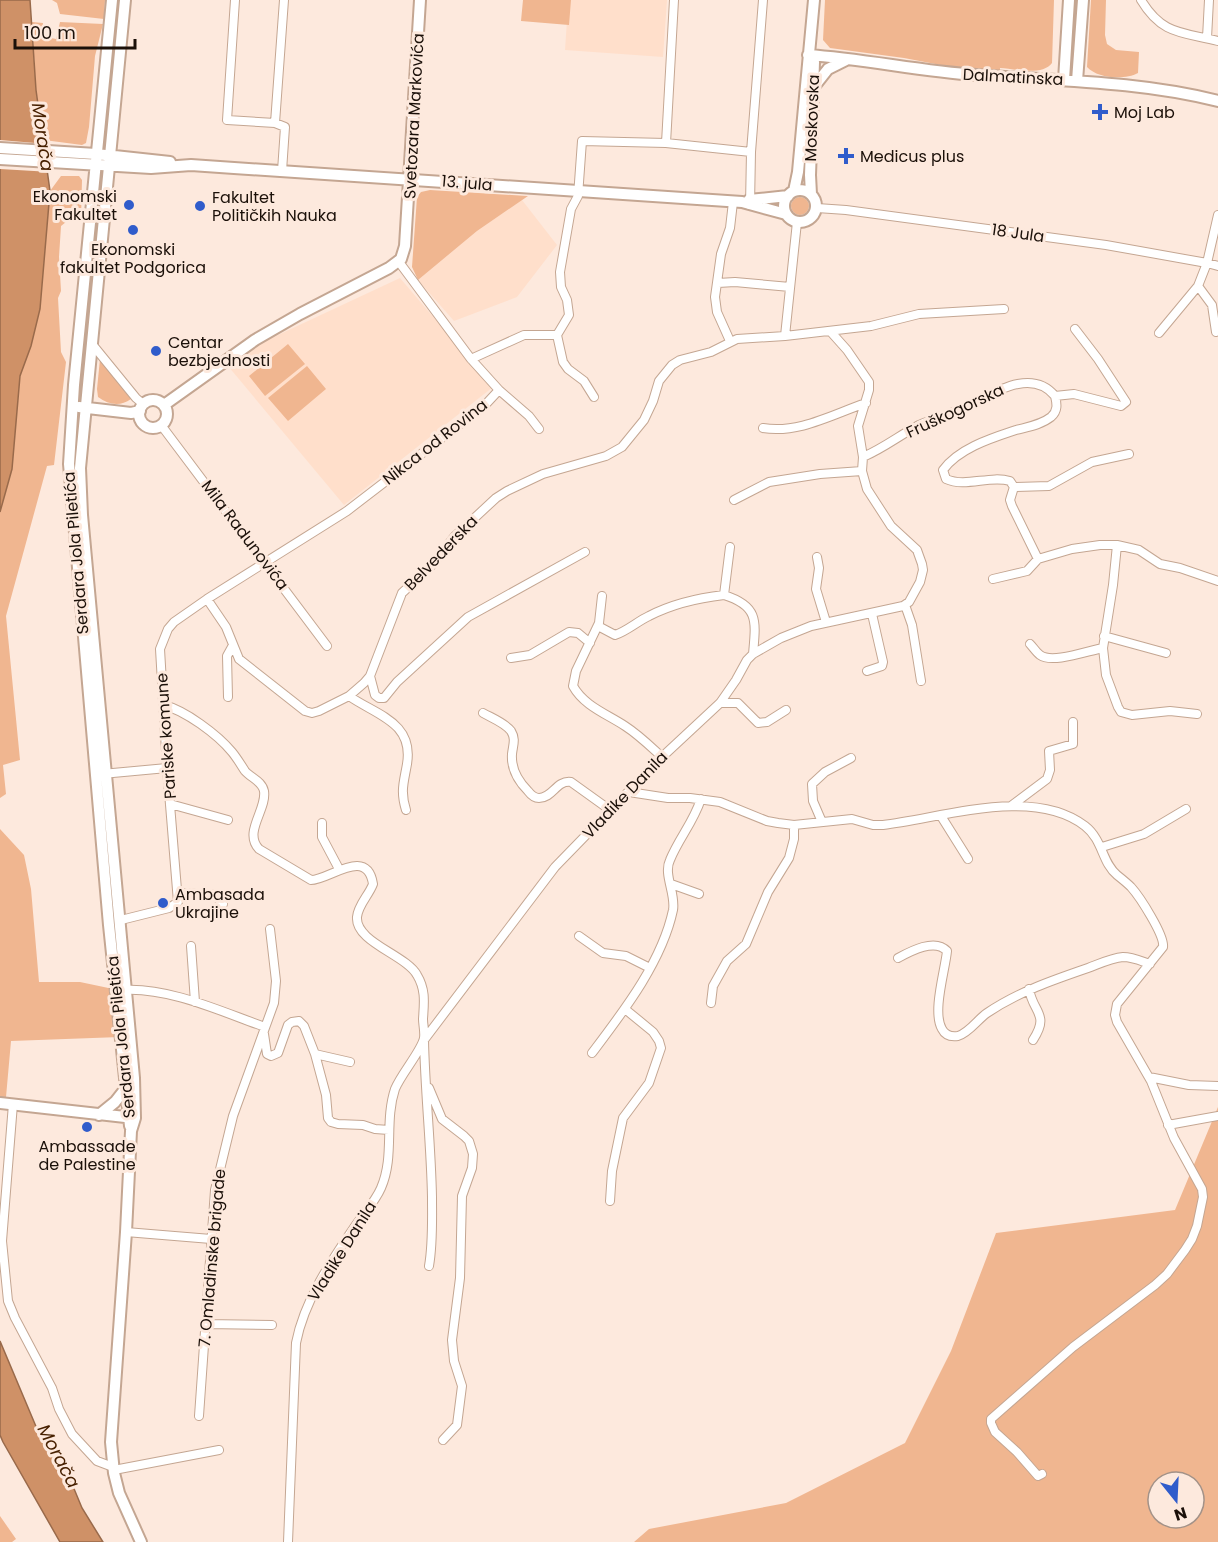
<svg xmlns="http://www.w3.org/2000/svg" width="1218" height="1542" font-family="Poppins,sans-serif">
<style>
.built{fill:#ffdfcb}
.green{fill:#f0b690;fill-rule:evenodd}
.water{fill:#cf9167;stroke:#996a4b;stroke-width:1.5}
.pier{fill:#fde9dd}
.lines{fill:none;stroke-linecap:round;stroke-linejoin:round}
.street-casing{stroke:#c4a692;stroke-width:10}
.secondary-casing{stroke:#c4a692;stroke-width:14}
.street{stroke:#fff;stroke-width:8}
.secondary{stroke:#fff;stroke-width:10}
.poi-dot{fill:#305ccb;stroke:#fde9dd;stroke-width:2}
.labels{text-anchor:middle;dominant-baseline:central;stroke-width:6;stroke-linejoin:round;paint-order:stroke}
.street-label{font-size:16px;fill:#1b1009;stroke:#fde9dd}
.poi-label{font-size:16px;fill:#1b1009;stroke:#fde9dd;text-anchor:start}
.water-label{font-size:18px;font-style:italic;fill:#472000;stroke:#fde9dd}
</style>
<rect width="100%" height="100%" fill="#fde9dd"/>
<path class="built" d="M523,0h144l-4,57 -98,-7 2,-30z
M522,200l35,45 -40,52 -63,24 -36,-41 59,-49z
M400,278l93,109 -149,118 -116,-139 16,-15z"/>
<path class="green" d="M52,0h53l-1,19 -44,-5 -3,-11z
M523,0h48l-2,25 -48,-4z
M825,0h229l-2,63c-9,13 -37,6 -52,5v4l-33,-2 -63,-12 -74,-10 -7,-8z
M1091,0h15l-1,35 2,9 9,6 23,2 -1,21c-13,7 -40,6 -51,-6z
M32,22l11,1 -2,13 15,3 4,-17 43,2 -8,32 -6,71 -3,16 -4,2 -38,-5 -8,-50z
M114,25l3,1 -9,109 -2,2z
M61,176h18l3,4 -1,38h-10l-10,8 -2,31 2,34 -3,7 3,54 5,10 -12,103 -7,1 -41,150 14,144 -17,5 3,29 -6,4v-286l12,-43 8,-93 11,-30 9,-37 10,-118z
M97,189l2,2 -4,64 -13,130 -2,-1 3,-30 -1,-27z
M430,190l97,6h1l-51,35 -59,49 -6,-13 5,-70 4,-5z
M791 206a9 9 0 1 1 18 0a9 9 0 1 1-18 0Z
M288,344l17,20 -40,32 -16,-20z
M100,359l31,40c-11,8 -22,6 -33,-2l-1,-8z
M307,366l19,23 -38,32 -20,-23z
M0,829l24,26 7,34 8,93h41l38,8 2,47 -109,4 -5,56h-6z
M1218,1107v435h-584l15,-13 137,-26 119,-60 46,-92 45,-118 179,-23zM1158,1482h36v36h-36z
M0,1516l16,23 -4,3h-12z"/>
<path class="water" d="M0,0h30l6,90 14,101 -10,118 -9,37 -11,30 -8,93 -12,43z
M0,1341l40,95 30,43 12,29 21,34h-43l-57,-100 -3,-7z"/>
<path class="pier" d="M0,140l47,4 4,28 -51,-3z"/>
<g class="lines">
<g class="street-casing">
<path id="street" d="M235,0l-8,120 48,3 10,4 -3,44
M1141,0c21,35 41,32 77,41
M1207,38l2,-38
M275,123l9,-123
M666,143l8,-143
M750,205l1,-53 12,-152
M817,208l29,2 260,35 101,18 11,3
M718,283l17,-1 55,5
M1216,332l-4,-27 -14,-19 9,-23 11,-48
M1159,333l39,-47
M557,335l12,-20 -2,-15 -6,-13 -1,-15 11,-63 7,-13 4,-55 84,2 85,9
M557,335l6,27 5,7 16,12 10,16
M785,336l12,-114
M730,341l-13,-29 -2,-15 6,-43 9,-26 3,-26
M92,344l44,54 7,6
M471,359l53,-24h33
M499,390l30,26 10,13
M1055,396l19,-2 47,12 5,-4 -28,-43 -23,-30
M161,425l166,221
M763,428c36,6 70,-14 103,-25
M863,457c21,-9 37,-22 56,-32 16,-7 32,-11 48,-19 25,-12 64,-39 88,-10 2,8 3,15 -4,21 -10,8 -24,10 -35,13 -24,8 -57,18 -73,40l3,9c20,9 43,-4 64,2l4,6 -4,13 2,6 26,53 34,-10 28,-4h17l22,5 21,14 20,4 38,13
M1014,487l35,-1 43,-24 37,-8
M734,500l35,-18 51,-8 42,-3
M1117,545l-4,40 -10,63 3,27 12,32 3,5 11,3 38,-4 27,3
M730,547l-6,48c35,11 32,26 29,59
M817,557l2,11 -3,21 10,33
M993,579l34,-8 11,-12
M602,596l-3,27 -23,48 -3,15c11,20 34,28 52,40 14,9 25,20 37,31
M207,599l19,28 13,32 66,52 7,2 7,-2 30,-15 15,-13 6,-7 32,-83 31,-29 21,-27 42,-39 11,-7 36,-17 63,-18 16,-9 22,-27 9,-19 6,-20 13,-16 8,-5 31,-8 26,-13 48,-3 86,-10 48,-12 85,-5
M905,605l7,20 9,56
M598,626l17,9c12,-4 23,-14 34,-19 23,-12 49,-18 75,-21
M1104,636l62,17
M1030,644c3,3 6,8 10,11 12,9 47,-4 63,-7
M511,658l19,-3 39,-23 9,1 12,10
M867,671l15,-5 1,-4 -11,-48
M370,676l5,19 4,3h5l13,-16 71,-65 117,-65
M349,696c27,19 65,26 58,68 -3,18 -7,27 -1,46
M228,697l-1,-41 5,-9
M720,703h18l20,20 9,-1 19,-12
M163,705c22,5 55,30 69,47 5,6 9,13 13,19 6,7 17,10 19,20 3,19 -21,41 -5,58l52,31c18,0 56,-34 62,4 -4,11 -15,21 -16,33 -2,25 49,38 60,58 9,15 7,28 6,44 0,6 2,13 1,19 -2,12 -23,36 -29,51 -11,33 0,67 -14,99 -6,14 -17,25 -26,38 -24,35 -51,75 -59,117l-8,199
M483,713c9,5 22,10 28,18 5,8 2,14 1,23 -1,14 6,27 16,37 3,4 6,7 11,7 14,0 17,-18 32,-16l39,28
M102,774l65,-6
M629,792l39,6h22l30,4 47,19 11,2 16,2 58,-6 21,6h10c60,-7 150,-39 202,1 18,14 17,37 32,49 5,4 10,8 14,12 9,10 34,49 32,60l-46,57 -2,11 2,7 34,59 23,57 28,51 1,8 -6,29 -5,13 -7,11 -18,24 -12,11 -82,62 -82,72v4l4,9 22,20 21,24 4,-2
M170,804l58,16
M1011,806l36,-27 3,-9 -1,-19 24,-7v-22
M941,816l27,43
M822,822l-9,-21 -1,-17 13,-12 26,-14
M322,823v14l17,32
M1102,847l42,-13 42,-25
M671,884l28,10
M178,893l37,2 8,9
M121,920l48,-12 9,-6 -11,-134 -7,-119 8,-20 6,-7 33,-23 140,-88 138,-106 14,-15 -28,-31 -72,-97
M579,936l24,17 23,3 24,12
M191,946l4,56
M898,958c13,-7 37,-20 49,-7 -2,20 -15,61 -5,78 3,6 9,8 16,7 11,-3 20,-17 29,-23 31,-21 66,-33 101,-45 11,-4 23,-10 35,-11 10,0 18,4 27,7
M1029,989c4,24 21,25 4,51
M123,990c46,-3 99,22 142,37
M711,1003l2,-17 14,-25 19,-17 22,-52 21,-34 5,-19v-14
M264,1034l3,20 4,2 7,-3 10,-28 4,-3 7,-1 5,5 11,28 35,8
M592,1053c31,-41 70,-91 81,-143 3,-16 -10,-36 -3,-50 9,-22 23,-37 31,-61
M315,1054l11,41 2,23 3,4 7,2 25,1 12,4 14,1
M1149,1077l40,8 29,1
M429,1088l13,31 22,17 5,5 4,13 -1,14 -10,28 -2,82 -8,62 2,21 8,25 -5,39 -14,15
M13,1104l-11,137 6,60 7,17 37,70 7,21 13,25 25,27 16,6
M1168,1125l50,-9
M610,1201l2,-30 11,-53 26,-35 12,-35 -2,-7 -6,-9 -28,-23
M126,1232l85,7
M429,1266c4,-23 3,-46 3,-69 -1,-53 -7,-105 -8,-157l131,-173 107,-110 58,-54 16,-23 11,-20 6,-6 28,-16 30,-12 92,-20 6,-4 11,-20 3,-12 -1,-6 -5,-14 -26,-24 -24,-37 -5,-18 1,-14 -5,-31 11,-36v-8l-22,-32 -17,-19
M205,1324l67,1
M199,1416l16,-226 18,-74 41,-113 2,-22 -6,-52
M114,1470l105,-20"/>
</g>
<g class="secondary-casing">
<path id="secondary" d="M112,0l-38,385 -5,79 40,461 21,201
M125,0l-45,468 2,47 52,563 1,40 -4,13 -5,101 -15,210 3,31 5,20 22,49
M808,55c56,4 112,16 168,20 81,6 163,6 242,26
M1064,80l5,-80
M1077,81l6,-81
M813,88l15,-19 18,-9
M0,148l96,6 74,8
M0,159l151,9 40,-3 43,3 508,34 44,12
M784 206a16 16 0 1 1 32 0a16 16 0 1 1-32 0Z
M794,191l4,-19 16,-172
M811,194l-1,-19 4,-113
M749,200l39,-4
M139 414a14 14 0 1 1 28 0a14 14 0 1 1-28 0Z
M164,405l91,-65 45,-26 89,-46 12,-9 4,-13 15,-246
M79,407l52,6 9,-2
M0,1103l134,15
M99,1115l16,-13 11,-14"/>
</g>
<use href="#street" class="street"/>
<use href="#secondary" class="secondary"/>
</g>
<g class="poi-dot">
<path d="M1097 103h6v6h6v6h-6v6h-6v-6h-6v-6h6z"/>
<path d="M843 147h6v6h6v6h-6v6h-6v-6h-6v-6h6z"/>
<circle cx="129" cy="205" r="6"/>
<circle cx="200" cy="206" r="6"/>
<circle cx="133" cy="230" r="6"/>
<circle cx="156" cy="351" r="6"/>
<circle cx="163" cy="903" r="6"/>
<circle cx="87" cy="1127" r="6"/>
</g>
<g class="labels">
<g class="street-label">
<text transform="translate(1013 77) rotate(3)">Dalmatinska</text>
<text transform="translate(414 116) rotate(-87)">Svetozara Markovića</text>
<text transform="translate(812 118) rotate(-88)">Moskovska</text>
<text transform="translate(467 183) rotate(5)">13. jula</text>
<text transform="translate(1018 233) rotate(8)">18 Jula</text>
<text transform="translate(955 411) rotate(-25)">Fruškogorska</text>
<text transform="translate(435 442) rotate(-38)">Nikca od Rovina</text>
<text transform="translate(245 535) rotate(53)">Mila Radunovića</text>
<text transform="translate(76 553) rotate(-95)">Serdara Jola Piletića</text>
<text transform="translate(441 553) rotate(-46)">Belvederska</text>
<text transform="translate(166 736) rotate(-94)">Pariske komune</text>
<text transform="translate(625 795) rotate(-46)">Vladike Danila</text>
<text transform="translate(121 1037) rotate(-96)">Serdara Jola Piletića</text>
<text transform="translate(342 1251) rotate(-58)">Vladike Danila</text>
<text transform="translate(212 1258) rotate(-85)">7. Omladinske brigade</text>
</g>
<g class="poi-label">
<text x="1114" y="112">Moj Lab</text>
<text x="860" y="156">Medicus plus</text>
<text x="117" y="196" text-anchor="end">Ekonomski<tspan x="117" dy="18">Fakultet</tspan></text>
<text x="212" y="197">Fakultet<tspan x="212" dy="18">Političkih Nauka</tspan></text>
<text x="133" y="249" text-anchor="middle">Ekonomski<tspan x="133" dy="18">fakultet Podgorica</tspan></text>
<text x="168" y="342">Centar<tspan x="168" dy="18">bezbjednosti</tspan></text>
<text x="175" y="894">Ambasada<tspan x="175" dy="18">Ukrajine</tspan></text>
<text x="87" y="1146" text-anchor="middle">Ambassade<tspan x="87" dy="18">de Palestine</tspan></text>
</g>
<g class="water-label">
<text transform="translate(43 137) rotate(82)">Morača</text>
<text transform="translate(59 1456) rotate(62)">Morača</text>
</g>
</g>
<g transform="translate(1176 1500) rotate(162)"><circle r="28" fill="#fde9dd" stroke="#a39288" stroke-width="1.5"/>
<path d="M0-4.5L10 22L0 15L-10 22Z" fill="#305ccb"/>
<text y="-9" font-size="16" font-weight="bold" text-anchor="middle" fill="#1b1009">N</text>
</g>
<path d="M15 39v9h120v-9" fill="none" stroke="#1b1009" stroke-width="3"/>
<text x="24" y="39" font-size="18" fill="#1b1009" stroke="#fde9dd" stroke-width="4.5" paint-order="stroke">100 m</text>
</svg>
